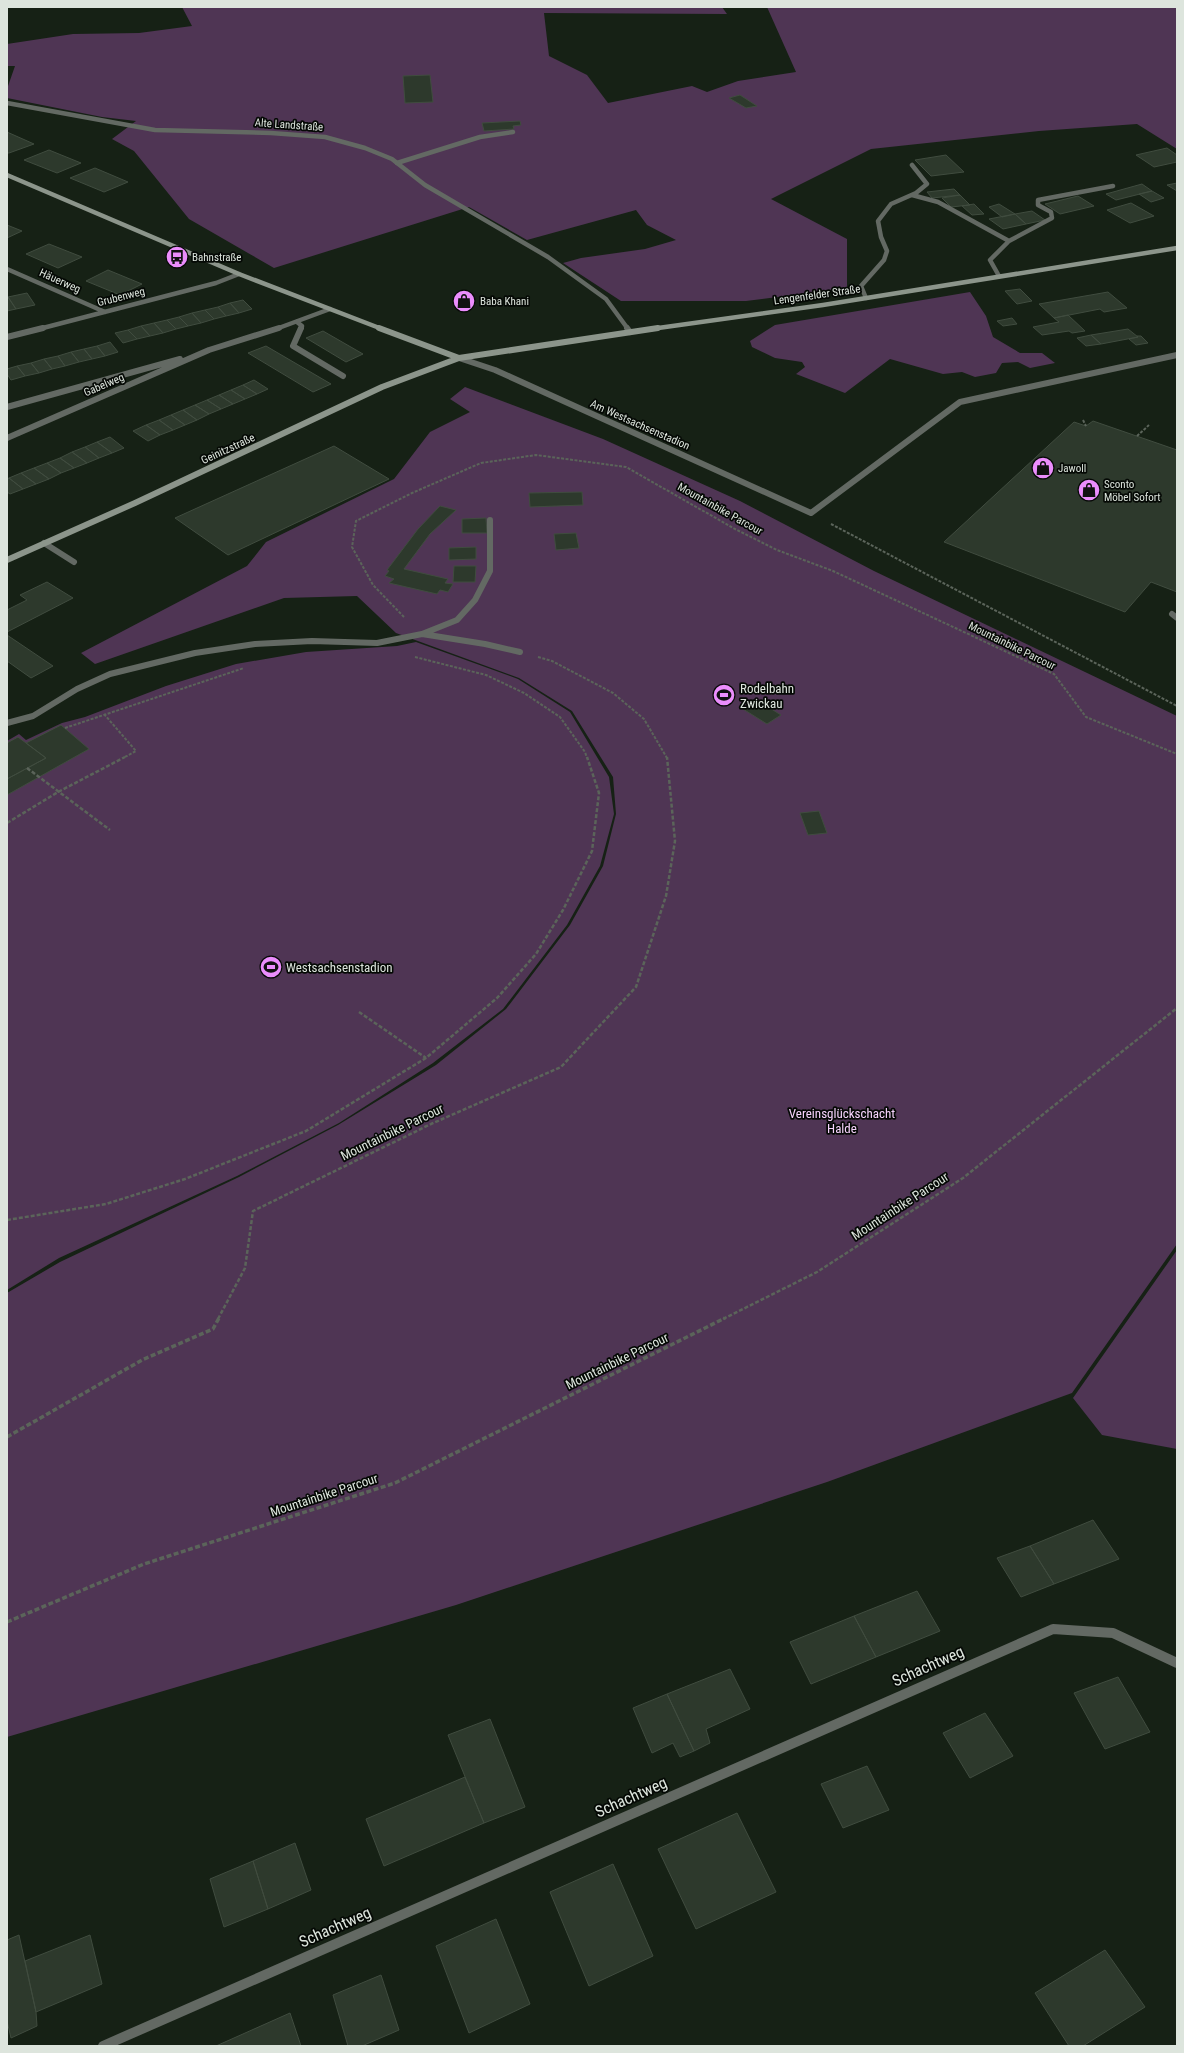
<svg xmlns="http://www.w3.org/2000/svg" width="1184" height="2053" font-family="'Roboto Condensed',sans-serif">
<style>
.green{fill:#4f3554}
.building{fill:#2d392c;stroke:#404c3f}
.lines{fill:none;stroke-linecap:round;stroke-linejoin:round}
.path-far2{stroke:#5b645a;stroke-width:2;stroke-dasharray:3 1.5;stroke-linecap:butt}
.path-far1{stroke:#5b645a;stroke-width:2.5;stroke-dasharray:4 2;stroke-linecap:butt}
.path{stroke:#5b645a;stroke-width:3.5;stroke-dasharray:5 2.5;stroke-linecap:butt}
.lane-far1{stroke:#636963;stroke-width:4.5}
.lane{stroke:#636963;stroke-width:6}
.street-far2{stroke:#636963;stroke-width:4.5}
.street-far1{stroke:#636963;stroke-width:6}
.street{stroke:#636963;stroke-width:10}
.secondary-far1{stroke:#8c958b;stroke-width:4.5}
.secondary{stroke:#8c958b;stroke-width:6}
.labels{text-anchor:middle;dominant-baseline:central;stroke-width:3.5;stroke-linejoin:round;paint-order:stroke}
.far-street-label{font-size:11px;fill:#dde5dd;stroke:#050905}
.far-poi-label{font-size:11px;fill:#dde5dd;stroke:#050905;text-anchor:start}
.poi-label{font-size:13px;fill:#dde5dd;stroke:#050905;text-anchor:start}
.park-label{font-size:13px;fill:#f7d3fd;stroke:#050905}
.street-label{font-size:13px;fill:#dde5dd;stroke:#050905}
.near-street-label{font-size:16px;fill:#dde5dd;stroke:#050905}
</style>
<rect width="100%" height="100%" fill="#162115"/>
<path class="green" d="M182,7h540l5,7 -183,-1 5,43 38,19 21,28 84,-17 15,6 31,-11 58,-9 -29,-65h410v142l-40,-25 -98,7 -168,18 -100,50 76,40v49l-101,13h-125l-58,-38 18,-5 64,-9 31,-9 -29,-15 -11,-15 -109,30 -58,-33 -195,61 -85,-49 -55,-68 -22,-12 24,-18 -34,-4 -95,-19v-9l8,-23h-8v-22l66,-10 66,-1 53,-7z
M970,292l16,24 7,21 27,16h22l13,10 -25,5 -12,-6 -16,1 -6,10 -21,4 -13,-5 -19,2 -53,-15 -45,34 -49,-19 9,-7 -3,-5 -27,-4 -23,-11 -2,-6 25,-16z
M465,387l138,52 137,62 134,70 303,145v528l-105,149 -245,89 -371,123 -449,132v-444l53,-31 179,-85 99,-52 98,-60 70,-56 64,-84 33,-59 13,-52 -3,-37 -41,-66 -53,-33 -123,-45 -39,-37 -73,2 -189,66 -14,-11 166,-87 19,-24 128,-63 36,-47 40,-20 -20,-13z
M416,642l102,37 52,33 39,65 5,37 -14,52 -33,59 -64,84 -70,54 -94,60 -102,53 -178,82 -52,32v-549l12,-7 7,6 36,-17 23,-6 81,-31 70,-22 70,-12 91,-6z
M1177,1250v199l-75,-14 -29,-37z"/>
<path class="building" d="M430,75l3,27 -28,1 -2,-27z
M740,95l17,11 -11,2 -17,-10z
M520,121l1,4 -8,1 1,3 -30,2 -2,-8z
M7,132l27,12 -25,9h-2z
M1167,148l10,7v7l-23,5 -18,-12z
M49,150l32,13 -24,10 -33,-13z
M946,155l18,17 -33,4 -16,-16z
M95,168l33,14 -24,10 -34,-14z
M1177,183v8l-10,-6z
M1142,184l10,7 -36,9 -10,-6z
M954,189l6,6 -28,3 -5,-6z
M1152,191l12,7 -13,4 -12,-8z
M960,195l10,10 -19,2 -9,-9z
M1078,196l16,10 -34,8 -15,-10z
M1131,203l23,13 -24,7 -23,-13z
M974,204l10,10 -12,1 -10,-9z
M999,204l16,10 -13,3 -13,-10z
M1032,211l13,9 -19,4 -11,-10z
M1015,214l11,10 -23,5 -14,-10z
M7,225l15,6 -15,7z
M49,244l33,13 -24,11 -32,-14z
M108,270l34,14 -22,11 -34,-14z
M1020,289l12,12 -15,3 -12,-13z
M1108,292l19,16 -23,4 -4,-3 -46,9 -15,-14z
M27,293l8,12 -19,4 -8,-12z
M7,297h1l8,12 -9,2z
M243,300l9,9 -13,4 -9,-10z
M230,303l9,10 -13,3 -8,-9z
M218,307l8,9 -12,3 -9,-9z
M205,310l9,9 -13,4 -9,-10z
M192,313l9,10 -13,3 -9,-9z
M1068,315l17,16 -13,2 -3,-2 -27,4 -9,-8 26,-5 -5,-4z
M179,317l9,9 -12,3 -9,-9z
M1012,318l5,6 -14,2 -6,-5z
M167,320l9,9 -13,4 -9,-10z
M154,323l9,10 -13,3 -9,-10z
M141,326l9,10 -13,3 -9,-9z
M1128,329l10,8 -37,7 -10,-9z
M128,330l9,9 -14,4 -8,-10z
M323,331l40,23 -17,8 -40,-24z
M1091,335l10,9 -15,2 -9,-8z
M1137,336h4l7,7 -12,2 -7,-6 9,-2z
M110,342l8,10 -13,4 -8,-10z
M97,346l8,10 -13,3 -8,-10z
M266,346l65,38 -18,8 -65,-39z
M84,349l8,10 -13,3 -8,-10z
M71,352l8,10 -14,4 -7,-10z
M58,356l7,10 -13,3 -8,-10z
M44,359l8,10 -13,4 -8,-10z
M31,363l8,10 -14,3 -8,-10z
M17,366l8,10 -14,4 -4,-6v-5z
M254,380l14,9 -11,5 -14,-9z
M243,385l14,9 -12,5 -14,-9z
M231,390l14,9 -12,5 -14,-9z
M219,395l14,9 -12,5 -14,-9z
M207,400l14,9 -12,5 -14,-9z
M195,405l14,9 -12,6 -14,-10z
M183,410l14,10 -12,5 -14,-10z
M171,415l14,10 -12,5 -14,-10z
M159,420l14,10 -13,5 -14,-10z
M1093,421l84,29v142l-26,-10 -26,30 -181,-70 130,-120 12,4z
M146,425l14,10 -12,6 -15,-10z
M110,437l14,11 -12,5 -15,-11z
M97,442l15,11 -13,5 -14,-11z
M334,446l55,33 -161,76 -53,-37z
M85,447l14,11 -12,5 -15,-11z
M72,452l15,11 -13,5 -14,-10z
M60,458l14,10 -13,5 -14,-10z
M47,463l14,10 -12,6 -15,-11z
M34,468l15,11 -13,5 -15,-11z
M21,473l15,11 -13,5 -14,-11z
M9,478l14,11 -13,5 -3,-2v-13z
M582,492l1,13 -53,2 -1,-14z
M440,506l16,4 -26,24 -26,35 44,10 -3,4 8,1 -5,8 -8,-2 -3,4 -48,-11 5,-4 -9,-3 4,-5 -2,-1 31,-41z
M486,518l1,15h-25v-14z
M576,533l3,15 -23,2 -2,-16z
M476,547v12l-27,1v-12z
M454,566h22l-1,16h-22z
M47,582l26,16 -66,34v-22l20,-10 -7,-5z
M7,635l46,31 -22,12 -24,-17z
M757,700l24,15 -14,9 -24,-15z
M61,725l28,24 -82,46v-16l39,-21 -20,-15z
M18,737l28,21 -39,21v-36z
M819,811l8,22 -19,2 -8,-22z
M1093,1520l26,39 -65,25 -24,-38z
M1030,1546l24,38 -33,13 -24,-39z
M917,1591l23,40 -64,26 -22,-41z
M854,1616l22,41 -65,27 -21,-42z
M730,1669l20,40 -44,20 4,14 -16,8 -27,-57z
M1118,1677l32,55 -45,17 -31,-56z
M667,1694l27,57 -14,6 -7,-14 -21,10 -19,-45z
M985,1713l28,43 -43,22 -27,-45z
M490,1719l35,88 -41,16 -36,-88z
M867,1766l22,44 -46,18 -22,-44z
M465,1777l19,46 -100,43 -18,-47z
M737,1813l39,79 -80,37 -38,-80z
M295,1843l16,47 -43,19 -15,-48z
M253,1861l15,48 -44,18 -14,-48z
M613,1864l40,92 -64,30 -39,-94z
M496,1919l34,85 -61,29 -33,-87z
M19,1935l17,77 1,14 -26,12 -4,-17v-81z
M90,1935l12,49 -66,28 -11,-51z
M1105,1950l40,57 -62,39h-14l-34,-53z
M381,1975l18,55 -37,16h-14l-15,-51z
M290,2013l11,33h-85z"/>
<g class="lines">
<path class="path-far2" d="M1083,420l3,6
M1137,436l12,-11
M831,524l346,182
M404,617l-31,-32 -21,-38 4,-26 56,-28 69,-30 55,-8 90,12 109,62 42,21 56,21 221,103 32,43 91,37
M415,657l71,18 38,18 36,24 25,35 2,6
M538,657l14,4 61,32 31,26 23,39
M104,714l32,37 -13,7
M65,728l179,-60"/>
<path class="path-far1" d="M27,768l83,62
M7,823l51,-31 67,-35
M359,1012l67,46
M7,1220l99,-16 79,-25 121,-48 120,-73 71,-60 39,-44 27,-44 29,-59 7,-58 -12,-36
M218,1319l27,-51 8,-57 178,-87 130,-57 75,-80 30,-91 9,-55 -8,-84
M723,1319l94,-47 146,-94 214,-170"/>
<path class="path" d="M7,1437l135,-77 71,-31 6,-11
M7,1622l137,-58 251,-81 330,-165"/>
<path class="lane-far1" d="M397,163l83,-26 33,-5
M912,195l26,7 71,39
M999,276l-9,-16 19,-19 43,-23 -1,-6 -13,-7v-5l75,-14
M866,298l-5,-12 23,-26 3,-9 -6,-14 -3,-16 13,-17 25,-11 11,-9 -15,-19
M297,322l5,4 -1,3"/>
<path class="lane" d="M301,328l-8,18 50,30
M459,358l36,12 316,143 149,-111 217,-47
M44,543l30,19
M1172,614l5,4
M422,634l63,10 35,8
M7,723l26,-7 44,-27 33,-15 85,-21 60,-9 57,-3 65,2 45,-9 35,-14 18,-20 15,-29v-51"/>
<path class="street-far2" d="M7,103l148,27 116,3 54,4 40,11 27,11 33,26 123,72 58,42 22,30
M7,269l98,43
M39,329l177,-46 23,-9
M276,329l54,-20"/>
<path class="street-far1" d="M627,328l3,4
M7,337l36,-9
M7,407l173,-48
M7,438l202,-88 70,-22"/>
<path class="street" d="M103,2046l950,-417 60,4 64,30"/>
<path class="secondary-far1" d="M7,175l232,99 143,55
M651,329l172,-24 354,-57"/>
<path class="secondary" d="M379,328l80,30
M7,560l128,-57 247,-116 77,-29 199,-30"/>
</g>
<defs>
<g id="bus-disc" transform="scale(1.15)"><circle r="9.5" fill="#eb8dfc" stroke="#050905"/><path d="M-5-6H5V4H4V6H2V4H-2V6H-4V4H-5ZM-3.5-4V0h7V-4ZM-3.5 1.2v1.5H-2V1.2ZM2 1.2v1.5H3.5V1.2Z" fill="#111"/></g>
<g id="shop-disc" transform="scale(1.15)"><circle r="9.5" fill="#eb8dfc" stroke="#050905"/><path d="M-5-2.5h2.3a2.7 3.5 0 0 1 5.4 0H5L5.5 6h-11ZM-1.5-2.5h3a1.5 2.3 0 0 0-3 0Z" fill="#111"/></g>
<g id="stadium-disc" transform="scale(1.15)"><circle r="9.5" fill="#eb8dfc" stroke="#050905"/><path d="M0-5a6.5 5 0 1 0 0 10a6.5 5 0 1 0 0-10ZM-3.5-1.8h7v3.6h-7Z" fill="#111"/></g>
</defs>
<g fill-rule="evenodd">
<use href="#bus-disc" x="177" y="257"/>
<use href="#shop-disc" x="464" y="301"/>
<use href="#shop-disc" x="1043" y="468"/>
<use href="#shop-disc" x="1089" y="490"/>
<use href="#stadium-disc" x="724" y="695"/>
<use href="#stadium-disc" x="271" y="967"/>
</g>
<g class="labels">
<g class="far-street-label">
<text transform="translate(289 125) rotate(4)">Alte Landstraße</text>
<text transform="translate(60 281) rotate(24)">Häuerweg</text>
<text transform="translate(817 295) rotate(-8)">Lengenfelder Straße</text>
<text transform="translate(121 297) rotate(-14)">Grubenweg</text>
<text transform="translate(104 385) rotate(-23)">Gabelweg</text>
<text transform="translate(640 425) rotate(24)">Am Westsachsenstadion</text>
<text transform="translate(228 449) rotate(-25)">Geinitzstraße</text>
<text transform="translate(720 509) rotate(29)">Mountainbike Parcour</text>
<text transform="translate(1012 646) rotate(26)">Mountainbike Parcour</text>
</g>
<g class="far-poi-label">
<text x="192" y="257">Bahnstraße</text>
<text x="480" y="301">Baba Khani</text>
<text x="1058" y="468">Jawoll</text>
<text x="1104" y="484">Sconto<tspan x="1104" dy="13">Möbel Sofort</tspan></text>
</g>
<g class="poi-label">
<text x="740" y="688">Rodelbahn<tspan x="740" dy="15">Zwickau</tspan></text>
<text x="286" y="967">Westsachsenstadion</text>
</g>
<g class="park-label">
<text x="842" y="1113">Vereinsglückschacht<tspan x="842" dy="15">Halde</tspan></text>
</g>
<g class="street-label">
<text transform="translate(392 1132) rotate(-26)">Mountainbike Parcour</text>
<text transform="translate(900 1206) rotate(-33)">Mountainbike Parcour</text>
<text transform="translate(617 1361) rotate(-26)">Mountainbike Parcour</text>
<text transform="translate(324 1495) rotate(-18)">Mountainbike Parcour</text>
</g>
<g class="near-street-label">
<text transform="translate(928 1666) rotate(-24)">Schachtweg</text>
<text transform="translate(631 1797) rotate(-24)">Schachtweg</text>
<text transform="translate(335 1927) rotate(-24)">Schachtweg</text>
</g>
</g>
<rect width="1184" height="2053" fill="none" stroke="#dde5dd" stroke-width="16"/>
</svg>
